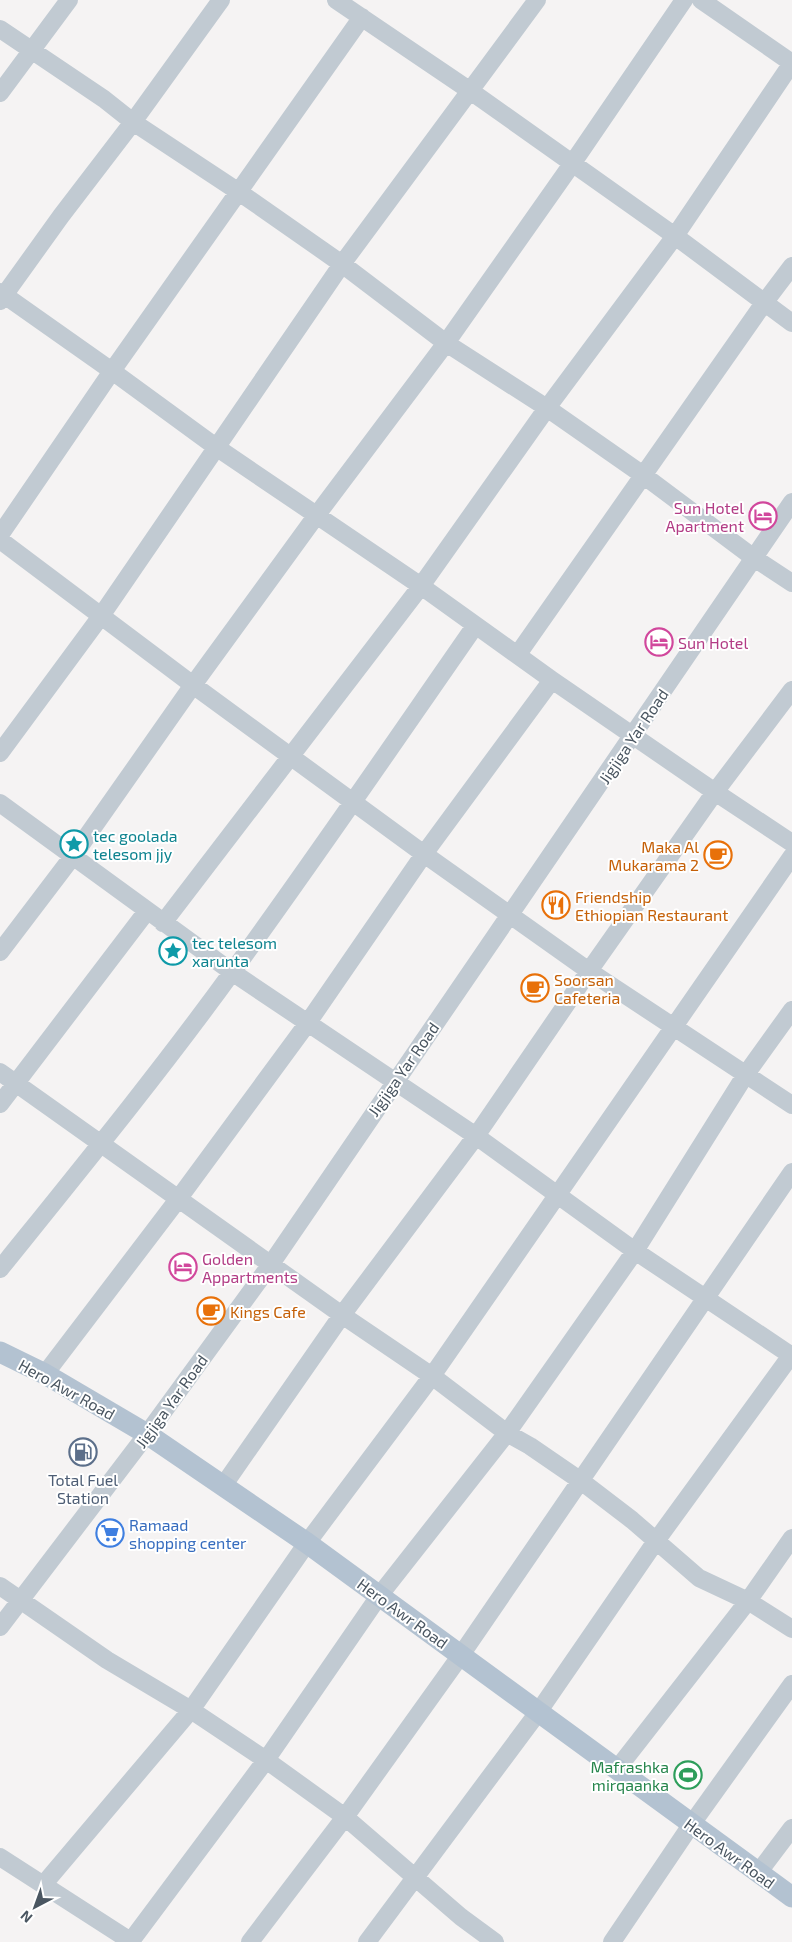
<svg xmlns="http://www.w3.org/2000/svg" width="792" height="1942" font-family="'Exo 2',sans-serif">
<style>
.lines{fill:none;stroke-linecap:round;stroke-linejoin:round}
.minor{stroke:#c1cad2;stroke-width:18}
.major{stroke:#b3c2d1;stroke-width:21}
.labels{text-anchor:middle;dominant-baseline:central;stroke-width:4;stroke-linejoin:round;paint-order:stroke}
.hotel-label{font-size:16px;fill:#b23c85;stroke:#fff;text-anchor:start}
.street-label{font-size:16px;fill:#4a5661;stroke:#fff}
.culture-label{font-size:16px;fill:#0d838f;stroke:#fff;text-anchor:start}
.food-label{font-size:16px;fill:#c56008;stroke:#fff;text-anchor:start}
.service-label{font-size:16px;fill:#4e5e75;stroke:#fff}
.shop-label{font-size:16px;fill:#366cbe;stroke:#fff;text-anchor:start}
.leisure-label{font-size:16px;fill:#27864d;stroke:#fff;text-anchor:end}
</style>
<rect width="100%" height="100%" fill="#f5f3f3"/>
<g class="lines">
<path class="minor" d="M336,0l133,90 206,146 117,87
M701,0l91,63
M0,29l104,70 29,23 106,70 103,72 104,79 101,65 96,67 111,83 38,25
M0,93l69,-93
M0,292l112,79 104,76 205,139 131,94 163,112 77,51
M0,301l61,-85 72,-94 88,-122
M0,535l112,-164 250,-354
M0,540l193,145 231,169 165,117 203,134
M518,654l246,-351 28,-37
M0,753l101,-137 241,-352 195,-264
M0,803l232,169 244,164 159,115 157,105
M163,923l258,-337 126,-178 128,-172 117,-173
M0,952l73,-96 120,-171 123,-169 130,-173 126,-179 112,-164
M0,1072l342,243 90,61 75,57 23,13 51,35 51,39 67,58 49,23 44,28
M0,1104l147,-193
M0,1269c79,-98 159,-196 233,-298 83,-114 162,-230 242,-345
M45,1374l134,-176 128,-174 117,-170 128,-174
M223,1486l119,-171 134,-179 113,-165 126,-179 77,-102
M0,1586l107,74 84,50 75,50 79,57 116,100 34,25
M0,1627l147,-193 124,-170 521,-762
M617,1769l131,-168 44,-63
M0,1857l132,85
M758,1873l34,-45
M43,1885l148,-175 116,-167 125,-167 360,-520
M131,1941l135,-181 113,-164 128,-163 128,-182 111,-177 46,-64
M250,1942l95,-125 116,-162 331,-483
M367,1942l172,-231 117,-170 136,-187
M612,1942l79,-117 101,-141"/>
<path class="major" d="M0,1352l45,22 102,60 160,109 485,354"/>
</g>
<defs>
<g id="hotel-ring" transform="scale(1.4375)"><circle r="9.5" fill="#fff" stroke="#d1479c" stroke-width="1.5"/><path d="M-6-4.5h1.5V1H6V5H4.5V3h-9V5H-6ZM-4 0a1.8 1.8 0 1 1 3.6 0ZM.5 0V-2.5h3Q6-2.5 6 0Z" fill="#d1479c"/></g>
<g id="sight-ring" transform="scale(1.4375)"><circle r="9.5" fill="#fff" stroke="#0f9aa8" stroke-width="1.5"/><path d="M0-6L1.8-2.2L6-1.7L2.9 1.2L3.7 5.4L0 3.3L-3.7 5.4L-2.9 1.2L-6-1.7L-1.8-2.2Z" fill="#0f9aa8"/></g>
<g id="cafe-ring" transform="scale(1.4375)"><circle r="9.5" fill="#fff" stroke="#e8710a" stroke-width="1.5"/><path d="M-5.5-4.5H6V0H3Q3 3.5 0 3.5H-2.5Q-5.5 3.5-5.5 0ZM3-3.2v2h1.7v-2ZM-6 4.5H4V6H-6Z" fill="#e8710a"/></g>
<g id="restaurant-ring" transform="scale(1.4375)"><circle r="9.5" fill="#fff" stroke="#e8710a" stroke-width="1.5"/><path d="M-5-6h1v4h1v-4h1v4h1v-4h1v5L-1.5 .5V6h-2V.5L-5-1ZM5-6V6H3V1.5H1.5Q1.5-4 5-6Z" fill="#e8710a"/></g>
<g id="fuel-ring" transform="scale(1.4375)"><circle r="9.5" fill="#fff" stroke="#5c6f8a" stroke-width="1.5"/><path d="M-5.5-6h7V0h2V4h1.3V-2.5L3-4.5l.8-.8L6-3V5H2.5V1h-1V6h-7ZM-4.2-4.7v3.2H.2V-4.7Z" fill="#5c6f8a"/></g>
<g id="supermarket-ring" transform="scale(1.4375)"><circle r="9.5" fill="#fff" stroke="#3f7fe0" stroke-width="1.5"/><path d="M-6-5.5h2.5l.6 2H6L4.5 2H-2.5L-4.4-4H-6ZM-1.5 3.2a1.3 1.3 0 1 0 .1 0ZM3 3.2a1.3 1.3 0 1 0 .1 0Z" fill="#3f7fe0"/></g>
<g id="stadium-ring" transform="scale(1.4375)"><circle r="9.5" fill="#fff" stroke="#2e9e5b" stroke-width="1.5"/><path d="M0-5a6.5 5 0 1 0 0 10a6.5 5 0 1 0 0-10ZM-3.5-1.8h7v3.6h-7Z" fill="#2e9e5b"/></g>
</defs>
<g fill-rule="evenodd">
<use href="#hotel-ring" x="763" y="516"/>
<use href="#hotel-ring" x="659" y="642"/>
<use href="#sight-ring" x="74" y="844"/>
<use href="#cafe-ring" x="718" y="855"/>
<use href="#restaurant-ring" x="556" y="905"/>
<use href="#sight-ring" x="173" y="951"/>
<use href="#cafe-ring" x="535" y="988"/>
<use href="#hotel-ring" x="183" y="1267"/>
<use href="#cafe-ring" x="211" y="1311"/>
<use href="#fuel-ring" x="83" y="1452"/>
<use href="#supermarket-ring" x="110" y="1533"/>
<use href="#stadium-ring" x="688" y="1775"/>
</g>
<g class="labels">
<g class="hotel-label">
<text x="744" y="507" text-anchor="end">Sun Hotel<tspan x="744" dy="18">Apartment</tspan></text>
<text x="678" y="642">Sun Hotel</text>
<text x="202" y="1258">Golden<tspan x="202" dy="18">Appartments</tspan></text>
</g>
<g class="street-label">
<text transform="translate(633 736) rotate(-56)">Jigjiga Yar Road</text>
<text transform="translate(403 1069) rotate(-55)">Jigjiga Yar Road</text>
<text transform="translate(67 1389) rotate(29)">Hero Awr Road</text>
<text transform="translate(171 1401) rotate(-54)">Jigjiga Yar Road</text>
<text transform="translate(403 1613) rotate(36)">Hero Awr Road</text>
<text transform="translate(730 1853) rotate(36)">Hero Awr Road</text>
</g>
<g class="culture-label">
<text x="93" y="835">tec goolada<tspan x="93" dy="18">telesom jjy</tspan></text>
<text x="192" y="942">tec telesom<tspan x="192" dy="18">xarunta</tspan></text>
</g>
<g class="food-label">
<text x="699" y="846" text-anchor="end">Maka Al<tspan x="699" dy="18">Mukarama 2</tspan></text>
<text x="575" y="896">Friendship<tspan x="575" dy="18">Ethiopian Restaurant</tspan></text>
<text x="554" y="979">Soorsan<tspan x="554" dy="18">Cafeteria</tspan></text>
<text x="230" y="1311">Kings Cafe</text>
</g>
<g class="service-label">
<text x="83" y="1479">Total Fuel<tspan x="83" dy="18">Station</tspan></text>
</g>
<g class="shop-label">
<text x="129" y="1524">Ramaad<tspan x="129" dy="18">shopping center</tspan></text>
</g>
<g class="leisure-label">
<text x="669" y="1766">Mafrashka<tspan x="669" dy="18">mirqaanka</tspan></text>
</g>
</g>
<g transform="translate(35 1907) rotate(221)" stroke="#ffffff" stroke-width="4" paint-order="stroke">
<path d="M0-4L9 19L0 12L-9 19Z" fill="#4a5661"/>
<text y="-8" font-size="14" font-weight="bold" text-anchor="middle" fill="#4a5661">N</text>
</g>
</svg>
